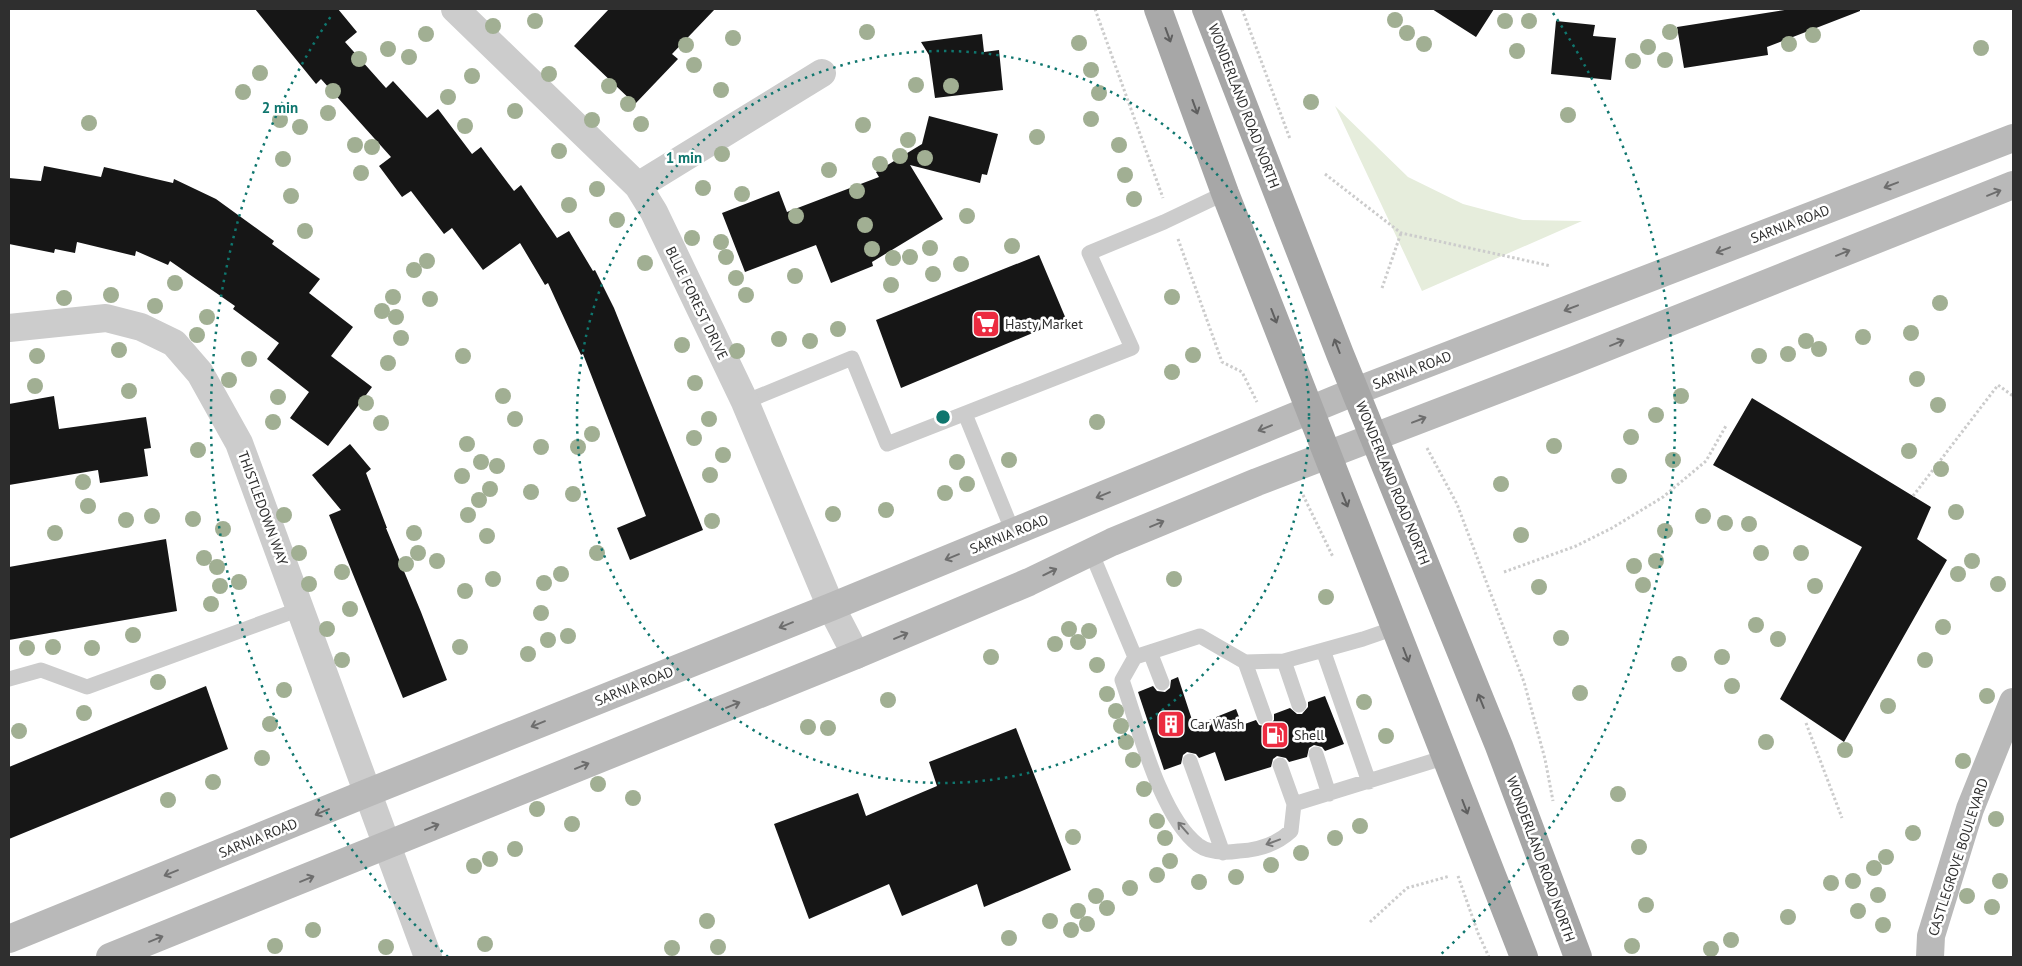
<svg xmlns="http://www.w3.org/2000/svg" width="2022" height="966" font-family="'PT Sans',sans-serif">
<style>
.green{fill:#e6eddc}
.building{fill:#161616}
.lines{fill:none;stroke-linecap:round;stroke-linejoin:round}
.path{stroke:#ccc;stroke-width:3;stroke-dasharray:2.5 2.5;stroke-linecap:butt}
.lane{stroke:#ccc;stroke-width:15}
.street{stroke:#ccc;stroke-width:28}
.secondary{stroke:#b9b9b9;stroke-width:28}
.primary{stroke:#a7a7a7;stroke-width:28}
.tree{fill:#a1af93}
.oneway{stroke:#5f5f5f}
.oneway2{stroke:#6d6d6d}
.oneway3{stroke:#767676}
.ring{fill:none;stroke:#0f766e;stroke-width:2.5;stroke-dasharray:2.5 5}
.labels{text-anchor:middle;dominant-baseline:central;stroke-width:5;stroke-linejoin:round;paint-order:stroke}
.street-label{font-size:14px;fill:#2f2f2f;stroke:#fff}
.poi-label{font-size:14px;fill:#2f2f2f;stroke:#fff;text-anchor:start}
.centre{fill:#0f766e;stroke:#fff;stroke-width:2.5}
.ring-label{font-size:15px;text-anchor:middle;font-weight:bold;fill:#0f766e;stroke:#fff;stroke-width:5;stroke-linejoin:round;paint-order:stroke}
</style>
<rect width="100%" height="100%" fill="#fff"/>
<path class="green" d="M1335,106l73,71 55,27 60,16 59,1 -160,70z"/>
<path class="building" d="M255,9h83l19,23 -12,10 41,46 7,-7 34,37 11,-9 34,45 9,-7 33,44 7,-6 36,53 12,-7 24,40 2,-1 19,38 89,222 -73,30 -13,-32 29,-12 -63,-162 -2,1 -33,-72 -3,2 -25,-42 -37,27 -31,-42 -8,6 -33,-43 -9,6 -23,-31 12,-9 -70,-78 -5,5z
M609,9h106l-43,45 6,5 -43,45 -61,-58z
M1432,9h62l-18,28z
M1791,9h69v2l-93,36 1,8 -84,13 -7,-41z
M1556,21l39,4 -2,11 23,2 -5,42 -60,-6z
M982,34l2,18 15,-2 4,40 -68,8 -6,-43 -8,-13z
M929,116l69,18 -11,41 -5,-1 -2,9 -70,-18 33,54 -71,43 1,4 -42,17 -15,-38 -71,27 -23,-59 57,-22 8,21 92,-35 -3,-5 46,-28z
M44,166l57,11 3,-10 69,16 1,-4 42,20 58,42 -2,3 48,35 -11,14 44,34 -22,29 41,31 -44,59 -38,-28 19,-26 -42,-33 12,-16 -46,-34 2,-3 -65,-45 -2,4 -32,-14 -1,5 -58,-14 -2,11 -20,-4 -1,4 -45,-9v-66l32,3z
M1039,255l27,64 -165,69 -25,-68z
M54,396l5,33 87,-12 5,31 -7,1 4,27 -48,7 -2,-13 -89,15v-81z
M1752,398l179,109 -14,32 30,21 -103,182 -64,-43 82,-152 -149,-82z
M350,444l21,25 -5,4 21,55h-1l35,84 26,68 -44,18 -74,-183 12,-5 -29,-35z
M166,539l11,72 -168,29v-73z
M1178,677l16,49 42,-17 6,16 14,-5 3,5 9,2 6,-7v-6l16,-6 7,6h5l6,-7v-5l17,-6 19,48 -19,7 -3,-4 -8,-2 -5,3 -2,9 -18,5 -3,-4 -9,-2 -4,3 -2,8 -46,14 -10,-29 -16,6 -3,-4 -9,-2 -4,3 -2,9 -17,6 -26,-78 15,-6 4,5 8,1 5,-4 1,-8z
M206,686l22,63 -219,90v-72z
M1016,728l55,142 -87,37 -7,-23 -75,32 -13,-32 -80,35 -35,-95 84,-31 8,23 71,-30 -8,-24z"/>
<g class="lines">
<path class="path" d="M1095,9l68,189
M1242,9l48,130
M1325,174l76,59 150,33
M1178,239l44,123 20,10 15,30
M1382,288l19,-55
M1427,448l30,56 67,178 21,77 8,42
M1303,495l30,62
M1913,496l85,-111 15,11
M1504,572l72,-26 36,-18 51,-31 43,-36 21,-37
M1806,723l36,95
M1458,876l20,57 11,24
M1370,922l37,-34 43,-12"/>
<path class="lane" d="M745,402l107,-44 35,86 245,-96 -43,-95 75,-31 61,-29
M965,414l48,118
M1091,552l44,105 65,-21 45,26 39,-1 79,-22 32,-11
M1323,650l46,132
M1150,652l12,31
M1135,657l-13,23c16,45 38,136 76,165 11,8 28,8 41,6 18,-1 38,-7 52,-20l3,-27
M1284,661l15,44
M1245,662l20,56
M9,679l32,-9 46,17 213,-78
M1316,754l13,40
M1190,761l33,92
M1280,765l14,39 152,-47"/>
<path class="street" d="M455,9l183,177 16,26 91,190 86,205 25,48
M638,186l184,-113
M9,328l97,-10 35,9 33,16 26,30 39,70 189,514"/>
<path class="secondary" d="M9,939l358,-146 464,-186 525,-216 657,-253
M110,957l746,-302 173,-73 83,-40 145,-60 315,-121 441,-176
M1930,957l1,-21 39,-127 43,-107"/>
<path class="primary" d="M1158,9l67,184 299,764
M1206,9l134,345 159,392 79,211"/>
</g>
<g class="tree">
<circle cx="1395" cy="20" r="8"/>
<circle cx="535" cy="21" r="8"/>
<circle cx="1505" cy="21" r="8"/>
<circle cx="1529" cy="21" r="8"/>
<circle cx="493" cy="26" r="8"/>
<circle cx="867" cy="32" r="8"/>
<circle cx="1670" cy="32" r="8"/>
<circle cx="1407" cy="33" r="8"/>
<circle cx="426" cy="34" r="8"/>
<circle cx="1813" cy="35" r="8"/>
<circle cx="733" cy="38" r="8"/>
<circle cx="1079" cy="43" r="8"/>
<circle cx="1424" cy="44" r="8"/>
<circle cx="1789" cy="44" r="8"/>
<circle cx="686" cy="45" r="8"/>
<circle cx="1648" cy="47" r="8"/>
<circle cx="1981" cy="48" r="8"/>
<circle cx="388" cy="49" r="8"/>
<circle cx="1517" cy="51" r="8"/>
<circle cx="409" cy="57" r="8"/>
<circle cx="359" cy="59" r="8"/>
<circle cx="1665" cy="60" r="8"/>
<circle cx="1633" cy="61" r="8"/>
<circle cx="694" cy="65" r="8"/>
<circle cx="1091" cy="70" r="8"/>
<circle cx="260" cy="73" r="8"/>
<circle cx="549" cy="74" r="8"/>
<circle cx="472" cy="76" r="8"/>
<circle cx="916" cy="85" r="8"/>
<circle cx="609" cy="86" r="8"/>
<circle cx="951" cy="86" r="8"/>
<circle cx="721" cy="90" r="8"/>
<circle cx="333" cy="91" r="8"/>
<circle cx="243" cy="92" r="8"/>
<circle cx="1099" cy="93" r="8"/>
<circle cx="448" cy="97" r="8"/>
<circle cx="1311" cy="102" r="8"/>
<circle cx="628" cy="104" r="8"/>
<circle cx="515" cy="111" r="8"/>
<circle cx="328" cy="113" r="8"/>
<circle cx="1568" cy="115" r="8"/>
<circle cx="1091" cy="119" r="8"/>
<circle cx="280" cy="120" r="8"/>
<circle cx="592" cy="120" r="8"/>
<circle cx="89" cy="123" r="8"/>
<circle cx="641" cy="124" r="8"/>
<circle cx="863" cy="125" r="8"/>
<circle cx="465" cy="126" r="8"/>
<circle cx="300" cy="127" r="8"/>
<circle cx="1037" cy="137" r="8"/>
<circle cx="908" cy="140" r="8"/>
<circle cx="355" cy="145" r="8"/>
<circle cx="1119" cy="145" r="8"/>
<circle cx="372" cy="147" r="8"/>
<circle cx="559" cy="151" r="8"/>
<circle cx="722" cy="154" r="8"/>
<circle cx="900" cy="156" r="8"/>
<circle cx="925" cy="158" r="8"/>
<circle cx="283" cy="159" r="8"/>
<circle cx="880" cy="164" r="8"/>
<circle cx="829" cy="170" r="8"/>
<circle cx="361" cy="173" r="8"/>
<circle cx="1125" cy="175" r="8"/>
<circle cx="703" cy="188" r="8"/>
<circle cx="597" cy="189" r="8"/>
<circle cx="857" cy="191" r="8"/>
<circle cx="742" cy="194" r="8"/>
<circle cx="291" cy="196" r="8"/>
<circle cx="1134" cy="199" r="8"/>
<circle cx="569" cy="205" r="8"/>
<circle cx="796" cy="216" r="8"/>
<circle cx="967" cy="216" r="8"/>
<circle cx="617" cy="220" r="8"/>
<circle cx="865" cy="225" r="8"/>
<circle cx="305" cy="231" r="8"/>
<circle cx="692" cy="238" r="8"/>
<circle cx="721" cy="242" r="8"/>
<circle cx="1012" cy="246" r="8"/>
<circle cx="930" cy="248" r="8"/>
<circle cx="872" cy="249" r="8"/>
<circle cx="726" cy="257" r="8"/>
<circle cx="910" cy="257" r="8"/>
<circle cx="893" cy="258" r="8"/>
<circle cx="427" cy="261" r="8"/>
<circle cx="645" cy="263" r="8"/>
<circle cx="961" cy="264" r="8"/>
<circle cx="414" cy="270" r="8"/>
<circle cx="933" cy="274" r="8"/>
<circle cx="795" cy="276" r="8"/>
<circle cx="736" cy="278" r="8"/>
<circle cx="175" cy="283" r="8"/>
<circle cx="891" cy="285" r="8"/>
<circle cx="111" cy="295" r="8"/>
<circle cx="746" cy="295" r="8"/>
<circle cx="393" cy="297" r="8"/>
<circle cx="1172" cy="297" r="8"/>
<circle cx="64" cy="298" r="8"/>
<circle cx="430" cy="299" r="8"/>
<circle cx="1940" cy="303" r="8"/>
<circle cx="155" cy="306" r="8"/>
<circle cx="382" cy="311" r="8"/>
<circle cx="207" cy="317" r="8"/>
<circle cx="396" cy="317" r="8"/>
<circle cx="838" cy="329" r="8"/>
<circle cx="1911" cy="333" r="8"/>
<circle cx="197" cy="335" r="8"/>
<circle cx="1863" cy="337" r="8"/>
<circle cx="401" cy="338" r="8"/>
<circle cx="779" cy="339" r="8"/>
<circle cx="810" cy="341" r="8"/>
<circle cx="1806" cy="341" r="8"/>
<circle cx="682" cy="345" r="8"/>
<circle cx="1819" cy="349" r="8"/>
<circle cx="119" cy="350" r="8"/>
<circle cx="737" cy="351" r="8"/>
<circle cx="1788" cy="354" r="8"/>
<circle cx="1193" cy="355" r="8"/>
<circle cx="37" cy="356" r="8"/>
<circle cx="463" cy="356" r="8"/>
<circle cx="1759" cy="356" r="8"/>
<circle cx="249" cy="359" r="8"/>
<circle cx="388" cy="363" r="8"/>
<circle cx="1172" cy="372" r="8"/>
<circle cx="1917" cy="379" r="8"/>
<circle cx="229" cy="380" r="8"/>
<circle cx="695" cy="383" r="8"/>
<circle cx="35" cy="386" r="8"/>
<circle cx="129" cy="391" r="8"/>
<circle cx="503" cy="396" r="8"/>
<circle cx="1681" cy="396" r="8"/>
<circle cx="278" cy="397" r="8"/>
<circle cx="366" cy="403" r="8"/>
<circle cx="1938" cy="405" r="8"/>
<circle cx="1656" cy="415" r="8"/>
<circle cx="515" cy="419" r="8"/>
<circle cx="709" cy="419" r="8"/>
<circle cx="273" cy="422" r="8"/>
<circle cx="1097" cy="422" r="8"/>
<circle cx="381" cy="423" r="8"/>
<circle cx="592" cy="434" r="8"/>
<circle cx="1631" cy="437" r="8"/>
<circle cx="694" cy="438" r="8"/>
<circle cx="467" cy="444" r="8"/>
<circle cx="1554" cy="446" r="8"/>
<circle cx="541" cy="447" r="8"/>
<circle cx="578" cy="447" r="8"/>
<circle cx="198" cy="450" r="8"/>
<circle cx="1909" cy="451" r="8"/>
<circle cx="723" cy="455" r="8"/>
<circle cx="1009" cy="460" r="8"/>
<circle cx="1673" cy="460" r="8"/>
<circle cx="481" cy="462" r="8"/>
<circle cx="957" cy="462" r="8"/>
<circle cx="497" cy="466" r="8"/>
<circle cx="1941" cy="469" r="8"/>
<circle cx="710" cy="475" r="8"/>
<circle cx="462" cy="476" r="8"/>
<circle cx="1619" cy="476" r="8"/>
<circle cx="83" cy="482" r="8"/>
<circle cx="967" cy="484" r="8"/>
<circle cx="1501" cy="484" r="8"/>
<circle cx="490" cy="489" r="8"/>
<circle cx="531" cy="492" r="8"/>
<circle cx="945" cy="493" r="8"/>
<circle cx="573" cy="494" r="8"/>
<circle cx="479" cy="500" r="8"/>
<circle cx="88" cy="506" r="8"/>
<circle cx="886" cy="510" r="8"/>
<circle cx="1956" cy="512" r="8"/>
<circle cx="833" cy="514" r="8"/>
<circle cx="284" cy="515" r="8"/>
<circle cx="468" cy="515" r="8"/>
<circle cx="152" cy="516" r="8"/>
<circle cx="1703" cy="516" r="8"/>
<circle cx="193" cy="519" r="8"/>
<circle cx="126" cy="520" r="8"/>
<circle cx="712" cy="521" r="8"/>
<circle cx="1725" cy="523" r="8"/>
<circle cx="1749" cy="524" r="8"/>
<circle cx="223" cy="529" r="8"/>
<circle cx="1665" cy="531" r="8"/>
<circle cx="55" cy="533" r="8"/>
<circle cx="414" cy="533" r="8"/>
<circle cx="1521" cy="535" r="8"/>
<circle cx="487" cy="536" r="8"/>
<circle cx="299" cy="553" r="8"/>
<circle cx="418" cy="553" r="8"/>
<circle cx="597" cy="553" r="8"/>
<circle cx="1761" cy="553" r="8"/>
<circle cx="1801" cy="553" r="8"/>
<circle cx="204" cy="558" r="8"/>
<circle cx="437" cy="561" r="8"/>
<circle cx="1656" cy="561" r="8"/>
<circle cx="1972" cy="561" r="8"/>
<circle cx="406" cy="564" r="8"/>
<circle cx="1634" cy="566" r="8"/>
<circle cx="217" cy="567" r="8"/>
<circle cx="342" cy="572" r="8"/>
<circle cx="561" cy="574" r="8"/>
<circle cx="1958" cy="574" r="8"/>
<circle cx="493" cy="579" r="8"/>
<circle cx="1174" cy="579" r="8"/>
<circle cx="239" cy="582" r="8"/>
<circle cx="544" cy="583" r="8"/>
<circle cx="309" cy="584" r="8"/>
<circle cx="1998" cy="584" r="8"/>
<circle cx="1643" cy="585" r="8"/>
<circle cx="220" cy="586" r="8"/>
<circle cx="1815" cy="586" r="8"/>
<circle cx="1539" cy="587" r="8"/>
<circle cx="465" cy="591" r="8"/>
<circle cx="1326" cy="597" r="8"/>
<circle cx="211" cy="604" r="8"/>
<circle cx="350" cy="609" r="8"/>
<circle cx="541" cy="613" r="8"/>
<circle cx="1756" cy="625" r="8"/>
<circle cx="1943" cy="627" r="8"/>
<circle cx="327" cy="629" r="8"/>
<circle cx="1069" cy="629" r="8"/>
<circle cx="1089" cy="631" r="8"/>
<circle cx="133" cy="635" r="8"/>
<circle cx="568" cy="636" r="8"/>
<circle cx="1561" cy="638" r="8"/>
<circle cx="1778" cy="639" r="8"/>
<circle cx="548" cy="640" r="8"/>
<circle cx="1078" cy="642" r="8"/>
<circle cx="1055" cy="644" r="8"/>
<circle cx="53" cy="647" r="8"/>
<circle cx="460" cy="647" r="8"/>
<circle cx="27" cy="648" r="8"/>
<circle cx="92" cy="648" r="8"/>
<circle cx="528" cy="654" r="8"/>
<circle cx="991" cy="657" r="8"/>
<circle cx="1722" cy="657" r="8"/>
<circle cx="342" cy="660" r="8"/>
<circle cx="1925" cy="660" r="8"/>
<circle cx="1679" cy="664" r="8"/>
<circle cx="1097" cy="665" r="8"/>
<circle cx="158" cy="682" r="8"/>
<circle cx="1732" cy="686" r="8"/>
<circle cx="284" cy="690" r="8"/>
<circle cx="1580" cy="693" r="8"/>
<circle cx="1107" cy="694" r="8"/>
<circle cx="1987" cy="696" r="8"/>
<circle cx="888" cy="700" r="8"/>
<circle cx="1364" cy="702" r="8"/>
<circle cx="1888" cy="706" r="8"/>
<circle cx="1116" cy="711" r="8"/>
<circle cx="84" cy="713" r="8"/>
<circle cx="270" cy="724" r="8"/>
<circle cx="1121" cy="726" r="8"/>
<circle cx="808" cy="727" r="8"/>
<circle cx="828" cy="728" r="8"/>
<circle cx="19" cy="731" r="8"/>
<circle cx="1386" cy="736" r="8"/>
<circle cx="1126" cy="742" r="8"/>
<circle cx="1766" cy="742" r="8"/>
<circle cx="1845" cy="750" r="8"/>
<circle cx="262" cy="758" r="8"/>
<circle cx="1133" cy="760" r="8"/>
<circle cx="1963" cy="761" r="8"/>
<circle cx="213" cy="782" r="8"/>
<circle cx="598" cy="784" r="8"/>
<circle cx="1144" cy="789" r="8"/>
<circle cx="1618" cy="794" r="8"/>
<circle cx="633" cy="798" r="8"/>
<circle cx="168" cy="800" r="8"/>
<circle cx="537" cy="809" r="8"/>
<circle cx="1996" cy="819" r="8"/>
<circle cx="1157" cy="821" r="8"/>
<circle cx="572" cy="824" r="8"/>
<circle cx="1360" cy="826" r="8"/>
<circle cx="1913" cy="833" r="8"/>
<circle cx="1073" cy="837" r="8"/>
<circle cx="1165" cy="838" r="8"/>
<circle cx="1335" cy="838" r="8"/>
<circle cx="1639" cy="847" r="8"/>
<circle cx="515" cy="849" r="8"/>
<circle cx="1301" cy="853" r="8"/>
<circle cx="1886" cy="857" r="8"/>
<circle cx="490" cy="859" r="8"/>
<circle cx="1170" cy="861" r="8"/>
<circle cx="1271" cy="865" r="8"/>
<circle cx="474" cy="866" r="8"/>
<circle cx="1874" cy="868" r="8"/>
<circle cx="1157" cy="875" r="8"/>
<circle cx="1236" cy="877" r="8"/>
<circle cx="1853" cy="881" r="8"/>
<circle cx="2000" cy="881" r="8"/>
<circle cx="1199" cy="882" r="8"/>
<circle cx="1831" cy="883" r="8"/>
<circle cx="1130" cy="888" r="8"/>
<circle cx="1878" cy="895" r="8"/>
<circle cx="1096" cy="896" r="8"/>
<circle cx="1967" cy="896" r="8"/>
<circle cx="1646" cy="905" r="8"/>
<circle cx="1992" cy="907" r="8"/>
<circle cx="1107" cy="908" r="8"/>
<circle cx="1078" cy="911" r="8"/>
<circle cx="1858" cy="911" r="8"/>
<circle cx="1788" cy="917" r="8"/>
<circle cx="707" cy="921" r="8"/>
<circle cx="1050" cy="921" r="8"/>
<circle cx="1087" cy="924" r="8"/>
<circle cx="1883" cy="925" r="8"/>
<circle cx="313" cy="930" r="8"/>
<circle cx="1071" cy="930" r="8"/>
<circle cx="1009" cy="938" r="8"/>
<circle cx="1731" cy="940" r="8"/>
<circle cx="485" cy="944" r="8"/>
<circle cx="275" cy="946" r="8"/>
<circle cx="1632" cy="946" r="8"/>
<circle cx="386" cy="947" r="8"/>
<circle cx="718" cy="947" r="8"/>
<circle cx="672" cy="948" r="8"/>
<circle cx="1711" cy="949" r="8"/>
</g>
<defs><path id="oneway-shaft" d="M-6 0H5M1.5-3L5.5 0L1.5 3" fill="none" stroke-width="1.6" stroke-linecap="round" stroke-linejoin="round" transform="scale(1.25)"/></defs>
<g class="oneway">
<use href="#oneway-shaft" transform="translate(1168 35) rotate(70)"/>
<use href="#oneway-shaft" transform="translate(1195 107) rotate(70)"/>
<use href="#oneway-shaft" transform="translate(1274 316) rotate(69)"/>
<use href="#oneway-shaft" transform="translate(1337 346) rotate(-111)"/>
<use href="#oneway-shaft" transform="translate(1345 500) rotate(68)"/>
<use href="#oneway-shaft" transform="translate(1406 655) rotate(69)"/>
<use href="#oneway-shaft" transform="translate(1481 701) rotate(-112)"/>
<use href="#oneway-shaft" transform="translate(1465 807) rotate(69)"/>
</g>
<g class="oneway2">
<use href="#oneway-shaft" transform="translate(1891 185) rotate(159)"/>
<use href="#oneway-shaft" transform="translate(1994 193) rotate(-22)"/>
<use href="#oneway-shaft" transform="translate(1723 250) rotate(159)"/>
<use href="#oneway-shaft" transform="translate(1843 253) rotate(-22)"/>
<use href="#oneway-shaft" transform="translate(1571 308) rotate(159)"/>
<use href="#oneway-shaft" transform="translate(1617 343) rotate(-22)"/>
<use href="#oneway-shaft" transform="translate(1419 420) rotate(-21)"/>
<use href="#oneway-shaft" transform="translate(1265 428) rotate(158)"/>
<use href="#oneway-shaft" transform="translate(1103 495) rotate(158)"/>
<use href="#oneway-shaft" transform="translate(1157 524) rotate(-23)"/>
<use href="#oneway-shaft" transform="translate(952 557) rotate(158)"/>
<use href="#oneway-shaft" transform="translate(1050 572) rotate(-26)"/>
<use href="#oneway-shaft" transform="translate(786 625) rotate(158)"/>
<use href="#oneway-shaft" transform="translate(901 636) rotate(-23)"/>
<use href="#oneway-shaft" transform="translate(733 705) rotate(-22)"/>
<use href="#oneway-shaft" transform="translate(538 724) rotate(158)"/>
<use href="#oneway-shaft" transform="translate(582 766) rotate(-22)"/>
<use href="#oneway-shaft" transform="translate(322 812) rotate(157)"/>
<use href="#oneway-shaft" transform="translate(432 827) rotate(-22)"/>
<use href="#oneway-shaft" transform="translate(171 873) rotate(158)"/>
<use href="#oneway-shaft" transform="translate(307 879) rotate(-22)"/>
<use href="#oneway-shaft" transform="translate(156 939) rotate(-22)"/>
</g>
<g class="oneway3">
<use href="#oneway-shaft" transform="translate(1183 828) rotate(-131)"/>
<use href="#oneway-shaft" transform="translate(1273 842) rotate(160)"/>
</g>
<g class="ring">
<circle cx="943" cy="417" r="366"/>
<path d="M448 957A732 732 0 0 1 333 13M1553 13A732 732 0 0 1 1438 957"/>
</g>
<defs>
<g id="supermarket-square" transform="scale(1.4375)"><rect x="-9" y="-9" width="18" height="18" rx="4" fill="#ec2b40" stroke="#fff"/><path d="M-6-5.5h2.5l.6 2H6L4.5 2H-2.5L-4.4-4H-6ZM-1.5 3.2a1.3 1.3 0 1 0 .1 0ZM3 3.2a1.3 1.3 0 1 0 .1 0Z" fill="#fff"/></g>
<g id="building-square" transform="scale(1.4375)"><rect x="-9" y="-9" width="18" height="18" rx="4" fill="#ec2b40" stroke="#fff"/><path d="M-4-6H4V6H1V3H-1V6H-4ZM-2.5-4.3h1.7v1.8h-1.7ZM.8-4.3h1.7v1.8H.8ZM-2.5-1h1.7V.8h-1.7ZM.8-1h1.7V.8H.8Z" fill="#fff"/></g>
<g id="fuel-square" transform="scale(1.4375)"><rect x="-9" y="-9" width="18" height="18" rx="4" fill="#ec2b40" stroke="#fff"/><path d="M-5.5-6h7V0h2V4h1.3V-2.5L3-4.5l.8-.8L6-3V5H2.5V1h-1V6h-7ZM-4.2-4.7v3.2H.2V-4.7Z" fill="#fff"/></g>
</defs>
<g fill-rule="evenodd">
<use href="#supermarket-square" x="986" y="324"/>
<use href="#building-square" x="1171" y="724"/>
<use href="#fuel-square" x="1275" y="735"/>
</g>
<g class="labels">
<g class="street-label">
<text transform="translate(1244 106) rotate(69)">WONDERLAND ROAD NORTH</text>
<text transform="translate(1790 224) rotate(-21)">SARNIA ROAD</text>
<text transform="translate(697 303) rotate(64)">BLUE FOREST DRIVE</text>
<text transform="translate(1412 370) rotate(-21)">SARNIA ROAD</text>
<text transform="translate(1393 483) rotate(68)">WONDERLAND ROAD NORTH</text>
<text transform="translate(263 508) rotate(70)">THISTLEDOWN WAY</text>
<text transform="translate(1009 534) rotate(-22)">SARNIA ROAD</text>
<text transform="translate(634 686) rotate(-22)">SARNIA ROAD</text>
<text transform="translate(258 838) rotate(-22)">SARNIA ROAD</text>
<text transform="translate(1958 857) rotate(-72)">CASTLEGROVE BOULEVARD</text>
<text transform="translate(1541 859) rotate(70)">WONDERLAND ROAD NORTH</text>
</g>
<g class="poi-label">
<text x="1005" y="324">Hasty Market</text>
<text x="1190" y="724">Car Wash</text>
<text x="1294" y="735">Shell</text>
</g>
</g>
<circle cx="943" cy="417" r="8" class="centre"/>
<g class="ring-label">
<text x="280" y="113">2 min</text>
<text x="684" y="163">1 min</text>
</g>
<rect width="2022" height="966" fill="none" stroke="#2f2f2f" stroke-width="20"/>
</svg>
